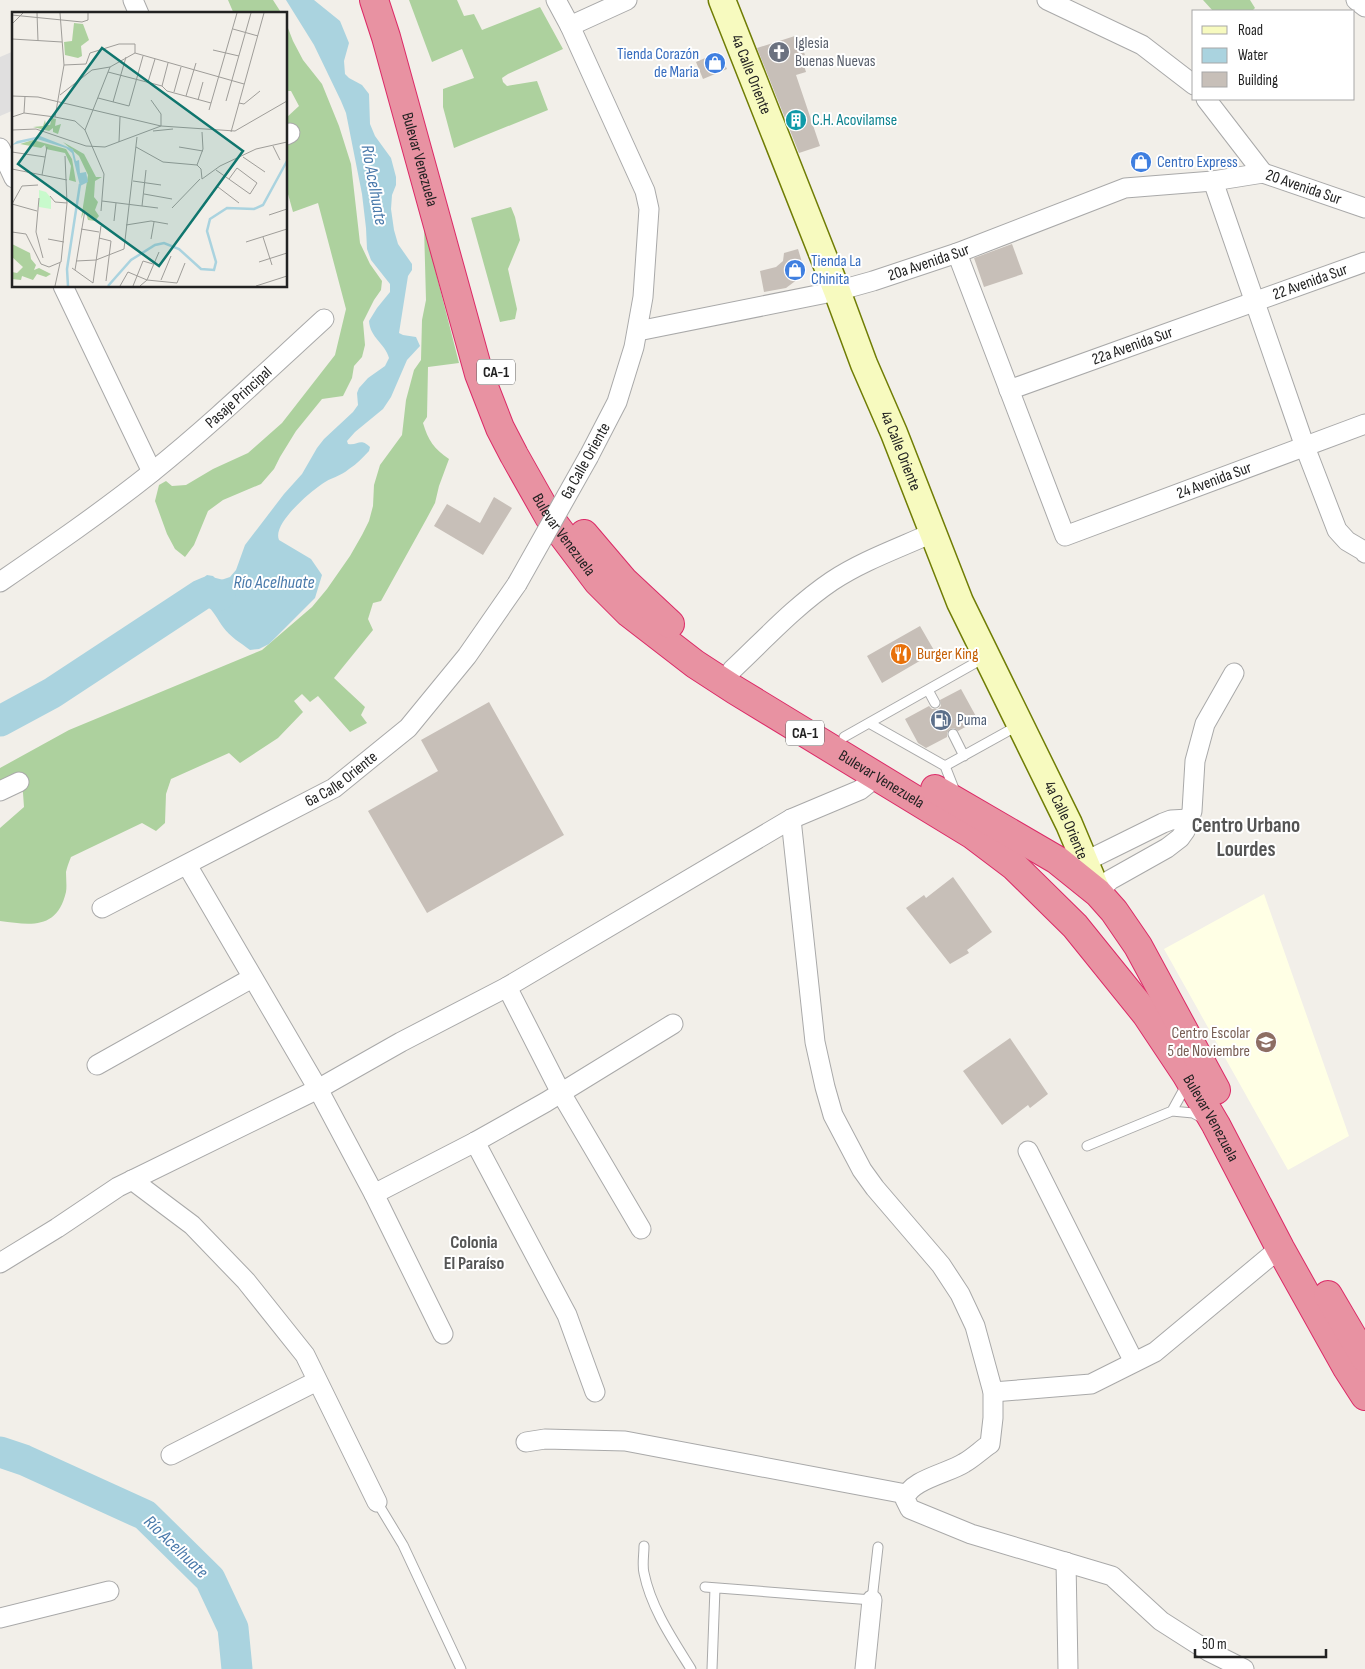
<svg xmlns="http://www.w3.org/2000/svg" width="1365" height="1669" font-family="'Sofia Sans Condensed',sans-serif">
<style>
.residential{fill:#e0dfdf}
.education{fill:#ffffe5}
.forest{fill:#add19e}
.water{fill:#aad3df}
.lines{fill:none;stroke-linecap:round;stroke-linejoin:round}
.river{stroke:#aad3df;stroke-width:31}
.building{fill:#c7bfb8}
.lane-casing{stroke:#a9a9a9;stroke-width:11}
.street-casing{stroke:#a9a9a9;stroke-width:21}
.secondary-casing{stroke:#707d05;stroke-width:29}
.highway-casing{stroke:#dc2a67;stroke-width:30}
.lane{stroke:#fff;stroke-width:9}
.street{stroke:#fff;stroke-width:19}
.secondary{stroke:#f7fabf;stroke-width:26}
.highway{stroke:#e892a2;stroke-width:28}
.street-bridge-casing{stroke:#a9a9a9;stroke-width:21;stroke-linecap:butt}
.street-bridge{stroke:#fff;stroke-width:19}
.labels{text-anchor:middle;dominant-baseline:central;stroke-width:4;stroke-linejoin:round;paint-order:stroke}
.shield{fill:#fff;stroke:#646464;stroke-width:1}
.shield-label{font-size:15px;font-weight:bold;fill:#222}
.worship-label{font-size:16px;fill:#5b616d;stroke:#fff;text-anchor:start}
.shop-label{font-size:16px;fill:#366cbe;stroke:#fff;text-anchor:start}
.street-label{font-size:16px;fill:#222;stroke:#fff}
.culture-label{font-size:16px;fill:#0d838f;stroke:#fff;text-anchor:start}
.food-label{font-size:16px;fill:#c56008;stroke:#fff;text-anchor:start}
.service-label{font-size:16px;fill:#4e5e75;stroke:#fff;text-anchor:start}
.education-label{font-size:16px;fill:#785e54;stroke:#fff;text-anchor:end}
.water-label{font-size:18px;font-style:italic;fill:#4a7aab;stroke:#fff}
.neighbourhood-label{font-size:18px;font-weight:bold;fill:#555;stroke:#fff}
.district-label{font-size:21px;font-weight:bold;fill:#555;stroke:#fff}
.inset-river{fill:none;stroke:#aad3df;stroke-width:2.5}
.inset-road{fill:none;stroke:#9f9d99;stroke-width:1}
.view{fill:#0f766e;fill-opacity:0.15;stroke:#0f766e;stroke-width:2.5}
.inset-edge{fill:none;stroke:#222;stroke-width:2.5}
</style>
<rect width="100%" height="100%" fill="#f2efe9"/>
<path class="residential" d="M14,51v59l-14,6v-59z"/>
<path class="education" d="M1264,894l85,242 -61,34 -124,-221z"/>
<path class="forest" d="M228,0h45l9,14h-48z
M409,0h48l7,16 10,-2 8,16 58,-23 23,42 -55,25 -6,4 1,4 4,4 30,-5 11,29 -94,38 -11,-41v-18l31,-11 -12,-29 -30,13z
M1203,0h47l5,8 -3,3h-39z
M286,23l7,18 10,19 19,24 17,42 12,38 9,79 10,21 12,17 -1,9 -7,10 -11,22 2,23 -3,12 -8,9 -2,12 -9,18 -21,3 -26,32 -16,26 -6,12 -13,15 -38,16 -15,11 -14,34 -9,12 -10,-8 -8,-15 -12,-33 4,-16 7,-4 6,5 14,-1 27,-16 35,-16 34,-30 53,-68 11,-46 -28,-106 -25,9 -7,-25v-69l13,-12 -8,-15h-5z
M511,207l4,10 5,23 -12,29 9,40 -2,10 -15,3 -29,-104z
M424,226l35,137 -31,4 -1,50 -4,6c5,17 11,26 26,36l-10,27 -4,17 -8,15 -46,83 -8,2 -5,16 5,11 -39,48 31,29 -4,8 6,8 -17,9 -32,-36 -8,6 -8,-8 -8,7 9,11 -25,26 -38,25 -11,-10 -58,26 -5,15 -1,29 -9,8 -14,-8 -71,34c-2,5 -4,10 -5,15 0,7 1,14 0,20 -9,38 -35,33 -66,29v-93l24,-21 -1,-14 -4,-18 -19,7v-14l69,-38 193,-80 50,-43 15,-18 23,-33 12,-21 7,-14 4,-15 1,-21 6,-20 22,-30 4,-35 8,-30 7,-10 1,-40 4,-20z"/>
<path class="water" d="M286,0h28l26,21 9,22 -5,18 1,13 4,4 13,7 7,9 1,30 5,12 16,22 5,19v8l-4,10 -1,14 3,21 4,14 14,20v6l-4,6 -9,57 4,2 13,2 4,9 -13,14 -16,37 -8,12 -28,23 -8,9 1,3c10,2 12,-7 22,3l-1,4c-6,6 -12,13 -20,18 -8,7 -19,9 -27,15 -13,9 -50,40 -43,56l32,19 11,16 -7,23 -46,46 -10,5 -9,1c-9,-7 -20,-13 -27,-23 -6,-8 -9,-16 -17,-22l-25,3 22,-30 4,-3 6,1 5,5 12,-4 6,-7 9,-25 39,-51 18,-20 15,-26 7,-9 29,-27 5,-7 -1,-12 2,-5 9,-10 17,-12 4,-8c-4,-15 -19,-20 -20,-37l8,-13 13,-16v-8l-19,-24 -4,-11 -1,-21 -4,-34 -16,-81 -5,-12 -27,-56z"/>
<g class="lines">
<path class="river" d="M0,721l52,-28 149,-98 7,-3 12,3
M0,1452l24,8 121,55 65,64 23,49 4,41"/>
</g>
<path class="building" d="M798,35l7,20 -4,1 5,16 -10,3 24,71 -21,7 -42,-105z
M719,52l8,17 -24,10 -7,-17z
M1012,244l11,30 -39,13 -10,-29z
M798,249l6,20 -2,7 -16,12 -22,4 -4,-21 16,-4 7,-6 1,-8z
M494,497l18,11 -29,47 -49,-29 13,-22 33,19z
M920,626l15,26 -53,31 -15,-27z
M961,689l17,31 -20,11 -4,-3 -4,1 -3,4v4l-21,11 -8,-5 -13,-24 24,-13 3,3h6l3,-3 -1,-6z
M489,702l75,133 -137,78 -59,-102 70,-40 -17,-31z
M953,877l39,55 -25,18 2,3 -19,11 -44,-56 18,-13 2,3z
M1010,1038l38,56 -18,14 -2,-3 -26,20 -39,-54z"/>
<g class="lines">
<g class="lane-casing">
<path id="lane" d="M928,690l7,13
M869,723l76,43 11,28
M953,734l11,22
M844,737l140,-79
M945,766l74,-41
M1172,1111l11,-20 1,-7
M1087,1146l85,-35 21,2 9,5
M377,1502l26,43 58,124
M644,1546c0,9 -2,19 0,27 7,35 29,67 47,96
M705,1587l167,13 6,-53
M712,1669l3,-81"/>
</g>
<g class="street-casing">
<g id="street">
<path d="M133,0l6,14"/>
<path d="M556,0l14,26 75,165 4,18 -6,88 -9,50 -17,55 -28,54"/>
<path d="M1047,0l95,45 52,40"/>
<path d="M1356,0l9,7"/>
<path d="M570,26l57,-26"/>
<path d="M1206,99l57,74"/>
<path d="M286,135l4,-2"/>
<path d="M0,148l14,30"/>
<path d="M1213,181l92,266 32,83 10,11 17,10 1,2"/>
<path id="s1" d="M957,253l108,283 300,-112"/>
<path d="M63,286l89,186"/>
<path id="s2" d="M638,331l199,-40 36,-10 84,-28 168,-65 88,-7 50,-8 102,35"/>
<path id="s3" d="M1009,390l356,-128"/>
<path id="s4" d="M0,582c51,-35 102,-70 151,-109 60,-48 116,-102 173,-154"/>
<path d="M732,670c32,-30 63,-64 100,-89 30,-20 67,-33 100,-48"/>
<path d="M0,791l19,-9"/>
<path d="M791,819l24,223 10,45 8,28 29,55 13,18 66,77 19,29 15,32 18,66v26l-3,26c-9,6 -17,14 -26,19 -15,10 -55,17 -59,36l5,10 61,25 141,42 49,45 47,30 36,18"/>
<path d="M187,865l131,224 56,105 69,140"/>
<path d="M1074,867l89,-44 8,-3 18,-1"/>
<path d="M1098,893l12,-13 57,-32 13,-10 5,-7 7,-20 3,-50 10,-37 29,-51"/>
<path id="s5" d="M102,908l232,-120 74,-60 59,-72 50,-72"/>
<path d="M507,987l54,106 80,136"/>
<path d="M97,1065l155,-87"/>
<path d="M475,1142l92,173 28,77"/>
<path d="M1028,1151l106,211"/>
<path d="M132,1180l60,45 54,56 59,74 72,147"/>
<path d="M374,1194l101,-52 71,-40 127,-78"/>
<path d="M0,1263l57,-35 61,-41 200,-98 83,-47 106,-55 284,-168 69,-29 10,-8 4,-7"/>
<path d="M993,1392l98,-8 64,-32 125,-104"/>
<path d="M526,1442l19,-3 80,2 281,53"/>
<path d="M171,1455l146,-74"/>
<path d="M1066,1562l2,107"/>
<path d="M0,1618l109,-27"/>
<path d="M865,1669l7,-69"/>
</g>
</g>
<g class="secondary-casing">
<g id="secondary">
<path id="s6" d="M722,0l115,291 27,73 30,69 66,169 109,222 29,69"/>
</g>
</g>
<g class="highway-casing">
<g id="highway">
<path id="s7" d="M374,0l12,37 93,337 21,54 14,27 35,62 49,65 31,31 66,51 40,26 238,145 41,31 61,60 71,88 40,60 30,51 64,123 67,120 18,28"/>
<path d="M584,534l40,47 46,43"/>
<path d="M935,789l122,71 41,33 16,18 24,35 78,144"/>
<path d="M1328,1295l37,63"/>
</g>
</g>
<use href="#lane" class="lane"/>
<use href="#street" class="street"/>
<use href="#secondary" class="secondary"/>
<use href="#highway" class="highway"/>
<g class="street-bridge-casing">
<path id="street-bridge" d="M517,584l72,-128"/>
</g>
<use href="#street-bridge" class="street-bridge"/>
</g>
<defs>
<g id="church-disc" transform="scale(1.125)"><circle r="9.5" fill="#6b7280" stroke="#fff"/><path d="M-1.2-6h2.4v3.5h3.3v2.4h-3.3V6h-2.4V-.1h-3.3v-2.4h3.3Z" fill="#fff"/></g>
<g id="shop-disc" transform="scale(1.125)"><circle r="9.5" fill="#3f7fe0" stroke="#fff"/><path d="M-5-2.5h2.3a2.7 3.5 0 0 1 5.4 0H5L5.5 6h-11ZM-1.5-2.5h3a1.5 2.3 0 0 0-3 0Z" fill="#fff"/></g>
<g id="building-disc" transform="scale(1.125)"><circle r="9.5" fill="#0f9aa8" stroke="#fff"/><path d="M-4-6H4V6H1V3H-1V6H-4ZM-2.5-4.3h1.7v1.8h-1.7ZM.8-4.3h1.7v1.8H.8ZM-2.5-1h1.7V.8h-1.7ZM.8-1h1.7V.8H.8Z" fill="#fff"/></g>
<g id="restaurant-disc" transform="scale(1.125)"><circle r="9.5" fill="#e8710a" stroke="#fff"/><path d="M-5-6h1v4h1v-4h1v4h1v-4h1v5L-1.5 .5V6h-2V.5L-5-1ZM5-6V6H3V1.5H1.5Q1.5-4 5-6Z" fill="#fff"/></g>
<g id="fuel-disc" transform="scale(1.125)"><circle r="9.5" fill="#5c6f8a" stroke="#fff"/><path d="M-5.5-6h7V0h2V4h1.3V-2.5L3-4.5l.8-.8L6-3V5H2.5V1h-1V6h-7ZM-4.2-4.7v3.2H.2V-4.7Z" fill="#fff"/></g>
<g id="school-disc" transform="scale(1.125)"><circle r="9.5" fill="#8d6e63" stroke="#fff"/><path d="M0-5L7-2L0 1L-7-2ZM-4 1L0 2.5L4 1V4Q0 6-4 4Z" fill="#fff"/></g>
</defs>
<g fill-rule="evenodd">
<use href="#church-disc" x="779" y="52"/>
<use href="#shop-disc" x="715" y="63"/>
<use href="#building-disc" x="796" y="120"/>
<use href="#shop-disc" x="1141" y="162"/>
<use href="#shop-disc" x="795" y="270"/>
<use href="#restaurant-disc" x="901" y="654"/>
<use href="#fuel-disc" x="941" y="720"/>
<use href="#school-disc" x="1266" y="1042"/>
</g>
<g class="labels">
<g class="shield">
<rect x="477" y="359.5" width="38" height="25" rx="4"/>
<rect x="786" y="720.5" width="38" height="25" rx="4"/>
</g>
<g class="shield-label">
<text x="496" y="372">CA-1</text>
<text x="805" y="733">CA-1</text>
</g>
<g class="worship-label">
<text x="795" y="43">Iglesia<tspan x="795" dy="18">Buenas Nuevas</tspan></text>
</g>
<g class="shop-label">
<text x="699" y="54" text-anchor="end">Tienda Corazón<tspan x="699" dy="18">de Maria</tspan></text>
<text x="1157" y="162">Centro Express</text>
<text x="811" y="261">Tienda La<tspan x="811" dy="18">Chinita</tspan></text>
</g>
<g class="street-label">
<text stroke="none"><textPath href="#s6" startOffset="80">4a Calle Oriente</textPath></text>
<text stroke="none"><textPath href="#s7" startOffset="166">Bulevar Venezuela</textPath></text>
<text stroke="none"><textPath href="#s2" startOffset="691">20 Avenida Sur</textPath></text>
<text stroke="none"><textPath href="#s2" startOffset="299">20a Avenida Sur</textPath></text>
<text stroke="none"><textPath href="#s3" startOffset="320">22 Avenida Sur</textPath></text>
<text stroke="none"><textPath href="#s3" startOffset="131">22a Avenida Sur</textPath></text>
<text stroke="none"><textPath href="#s4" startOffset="302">Pasaje Principal</textPath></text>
<text stroke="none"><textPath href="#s6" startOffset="485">4a Calle Oriente</textPath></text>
<text transform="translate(586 461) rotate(-61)">6a Calle Oriente</text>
<text stroke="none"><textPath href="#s1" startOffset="462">24 Avenida Sur</textPath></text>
<text stroke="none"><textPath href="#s7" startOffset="571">Bulevar Venezuela</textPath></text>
<text stroke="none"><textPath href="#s5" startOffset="272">6a Calle Oriente</textPath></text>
<text stroke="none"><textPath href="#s7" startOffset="976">Bulevar Venezuela</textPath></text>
<text stroke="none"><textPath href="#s6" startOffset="890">4a Calle Oriente</textPath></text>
<text stroke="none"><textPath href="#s7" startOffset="1456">Bulevar Venezuela</textPath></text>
</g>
<g class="culture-label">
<text x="812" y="120">C.H. Acovilamse</text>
</g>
<g class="food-label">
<text x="917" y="654">Burger King</text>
</g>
<g class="service-label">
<text x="957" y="720">Puma</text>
</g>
<g class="education-label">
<text x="1250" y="1033">Centro Escolar<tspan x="1250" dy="18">5 de Noviembre</tspan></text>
</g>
<g class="water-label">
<text transform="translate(374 185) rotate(80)">Río Acelhuate</text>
<text x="274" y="582">Río Acelhuate</text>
<text transform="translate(176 1547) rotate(44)">Río Acelhuate</text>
</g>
<g class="neighbourhood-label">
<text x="474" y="1242">Colonia<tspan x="474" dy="21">El Paraíso</tspan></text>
</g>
<g class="district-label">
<text x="1246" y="825">Centro Urbano<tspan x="1246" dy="24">Lourdes</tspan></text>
</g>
</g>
<g transform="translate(12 12)">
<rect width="275" height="275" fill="#f2efe9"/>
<path d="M62,11l9,1 6,16 -8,6 1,10 -4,2 -13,-3 -1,-13 8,-1zM40,106l4,1 -1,7 6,-2 -3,10 -5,-2v-4l-4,3 -16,-4 10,-1 2,-6 1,5h4zM21,128l33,9 6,10 4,23 -7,-2 2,-14 -6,-13 -19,-4 -1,-4 -4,3 -21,-4zM51,130l21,12 12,23h6l-7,4 -1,16 4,5 -3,8 4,6 -4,5 -7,-1 -3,-10 -4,9 7,-44 -9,-19zM1,226l-1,6 18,9 1,6 5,6 -2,5 5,-2 12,6 -5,3 -9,-3 -4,6 -11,-4 -1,4 -9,-1v-7l5,1 6,-6 -11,-10v-18z" fill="#add19e"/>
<path d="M27,178l7,2 5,6v11l-12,-2z" fill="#c8facc"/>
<path d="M28,124l33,13 3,12 3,-1 1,13 6,-1 2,10 -8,4 -8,-33 -6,-5 -29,-9 -25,6 5,-4z" fill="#aad3df"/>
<path class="inset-river" d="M56,274l-1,-17 13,-85M96,274l23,-26 24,-15 9,-2 15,6 22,20 13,1 2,-8 -9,-31 3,-12 17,-11 27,1 9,-4 24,-44"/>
<path class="inset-road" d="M25,1l1,28M0,3l70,7 6,-2v-7M0,12l11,-11M221,17l25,7M0,27l50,3M201,38l26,6M123,41l109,31M52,53l22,-1 4,-11 29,-9h16v9M96,60l54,14 5,5 44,12M136,70l7,-23M150,74l6,-23M162,80l7,-25M48,83l32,-25 18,-3M0,84l26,1 123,29v-12l-10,-14M174,84l10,-33M86,86l31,8 14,-50M186,88l5,-18M214,89l25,-88M101,90l13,-45M227,91l5,1 16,-13M197,98l28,-97M12,101l1,-17M0,105l12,-4 31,4 20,4 10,9 19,44 -3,37M43,105l9,-52 -4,-52M0,118l24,-1 50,17 19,1 56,-21 74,5 52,-30M73,118l25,-63 25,-14M141,119l20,-2M219,120l33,-119M107,130l1,-25M261,134l7,14M124,135l27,15 34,3 4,4 1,10 18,-13 36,-17 31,-7M167,135l24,4M0,140l33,5M231,145l22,15M185,153l6,-16 -1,-17M0,157l55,11M204,158l34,24M30,163l5,-28M217,167l8,-11 20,15 -7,11M121,169l28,4M206,175l21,16M132,182l28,5M38,184l5,6 12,1M27,186l-3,34 7,26M90,189l56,7M130,194l4,-36M160,196l28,-29M190,196l23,-32M25,199l-25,-7 10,-18 16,-1M257,203l18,-6M102,209l2,-18M114,213l25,-4 17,3M69,217l18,3M0,220l14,2 15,30 8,3 12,-5 6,-59 -2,-47M251,225l9,28M87,226l12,3 -5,40M36,227l16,3M139,227l3,-17M234,230l41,-13M64,249l20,-1 28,-11 13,-112M247,250l28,-9M60,256l21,15 8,-57M63,258l10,-60M149,268l10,-24M43,274l5,-23M108,274l8,-14 19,8 30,3 8,-20M121,274l10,-25 10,3M128,274l7,-6 12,-28M244,274l31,-10"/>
<path class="view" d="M90,36l141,103 -84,115 -141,-102z"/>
<rect width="275" height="275" class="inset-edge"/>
</g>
<rect x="1192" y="10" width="162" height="90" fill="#ffffff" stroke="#a7a7a7"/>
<rect x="1202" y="26" width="25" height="8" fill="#f7fabf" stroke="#a7a7a7"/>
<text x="1238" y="35" font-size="15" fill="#222222">Road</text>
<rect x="1202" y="48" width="25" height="15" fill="#aad3df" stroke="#a7a7a7"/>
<text x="1238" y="60" font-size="15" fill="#222222">Water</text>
<rect x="1202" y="72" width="25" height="15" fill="#c7bfb8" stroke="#a7a7a7"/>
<text x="1238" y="85" font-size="15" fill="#222222">Building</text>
<path d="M1195 1649v8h131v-8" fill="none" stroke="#222222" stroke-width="2.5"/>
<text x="1202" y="1649" font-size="15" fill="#222222" stroke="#ffffff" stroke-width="4" paint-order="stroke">50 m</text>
</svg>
